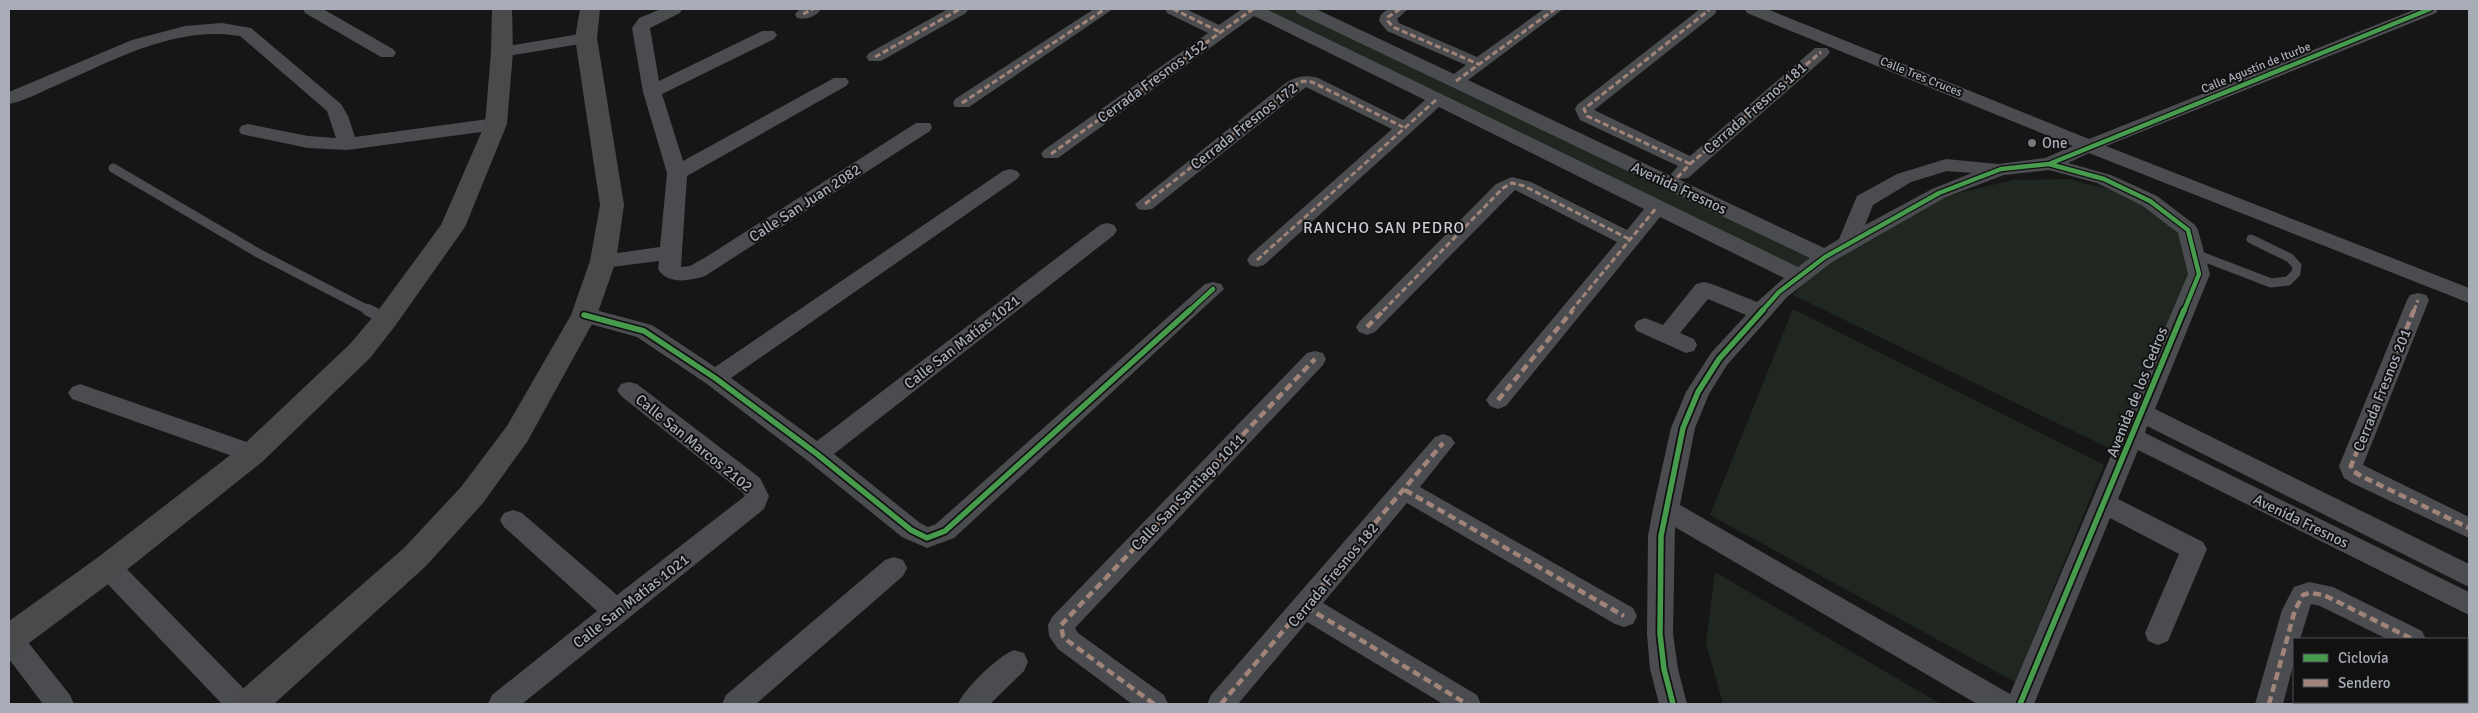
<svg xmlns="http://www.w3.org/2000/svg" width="2478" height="713" font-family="Signika,sans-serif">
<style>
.green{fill:#202721}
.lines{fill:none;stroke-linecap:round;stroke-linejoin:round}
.lane-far1{stroke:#4b4c4f;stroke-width:9}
.lane{stroke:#4b4c4f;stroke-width:12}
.street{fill:#4b4c4f;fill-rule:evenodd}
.secondary{fill:#4a4a4d;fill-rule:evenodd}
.quiet-far1{stroke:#a18479;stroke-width:3;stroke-dasharray:6 3;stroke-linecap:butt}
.quiet{stroke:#a18479;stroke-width:4.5;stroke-dasharray:8 4.5;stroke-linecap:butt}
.cycleway-far1-casing{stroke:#111112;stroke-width:7}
.cycleway-casing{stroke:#111112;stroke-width:9}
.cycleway-far1{stroke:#469c4c;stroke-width:4.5}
.cycleway{stroke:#469c4c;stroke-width:5.5}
.poi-dot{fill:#75787f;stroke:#111112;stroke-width:2}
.labels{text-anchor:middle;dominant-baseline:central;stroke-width:4;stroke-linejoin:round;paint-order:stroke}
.far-street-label{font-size:12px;fill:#a8acb7;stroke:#111112}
.street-label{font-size:15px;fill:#a8acb7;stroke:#111112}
.poi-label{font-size:15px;fill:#a8acb7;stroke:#111112;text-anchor:start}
.neighbourhood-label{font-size:16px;letter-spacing:1px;fill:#c9cbd3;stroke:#111112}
</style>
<rect width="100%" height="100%" fill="#161617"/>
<path class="green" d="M1253,9h50l522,248 -25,20z
M2068,179l55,14 33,20 26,25 7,34 -66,183 -330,-160 17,-18 23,-19 109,-61 71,-17z
M1793,309l311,156 -89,217 -305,-167z
M1715,572l226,132h-218l-17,-61z"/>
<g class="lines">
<path class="lane-far1" d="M113,168l145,85 112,58
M2193,253l78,30 17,-2 8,-8 1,-7 -7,-8 -39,-19"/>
<path class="lane" d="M368,310l18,9"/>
<path class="street" d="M303,9h20l70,40 3,4 -3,4h-12l-76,-44z
M661,9h21l-2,4 -30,15 9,53 103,-50h12l3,4 -3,4 -112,55 21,67 151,-83h12l3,4 -3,4 -159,90 -6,91 9,-1 16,-9 210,-134h14l2,4 -2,4 -225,145c-16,5 -37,9 -47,-7l1,-8 -56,7 -7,-2 -3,-5 3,-5 64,-9 7,-74 -24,-81 -11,-64 7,-10z
M800,9h21c-5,8 -15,11 -24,9l-2,-4z
M948,9h20l-2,4 -85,48h-12l-3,-4 3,-4z
M1094,9h19l-144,98h-14l-2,-4 2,-4z
M1165,9h21l33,16 23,-16h24l532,258 12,-9 -513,-245 -2,-4h21l138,65 12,-9 -79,-34 -8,-10c2,-15 18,-12 29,-12l-11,10 2,4 78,34 67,-48h19l-95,71 205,97 -2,-3 7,-8 -98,-46 -5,-11 2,-4 123,-96h17l-2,5 -121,96 96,46 125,-108h12l3,4 -3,4 -139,122 -10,1 146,69 15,-9 18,-43 40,-22 49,-15 52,5 47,-6 28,-12 -326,-133 -2,-4h22l322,130 327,-130h22l-2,4 -330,133 363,142v15l-380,-150 -21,10 43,12 46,21 38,29 3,5 12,44 -55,135 314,155v23l-322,-161 -2,7 324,159v23l-331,-165 -20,49 85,43 4,7 -39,92 -10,4 -10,-4 -3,-8 34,-79 -69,-36 -76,186h-57l-302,-177 -2,107 5,35 9,35h-28l-9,-35 -3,-35 1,-98 5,-27 18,-81 15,-36 25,-39 35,-38 -38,-16 -28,34 14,6 3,6 -3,6 -8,2 -49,-22 -3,-5 3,-5 8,-3 18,7 33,-41 8,-2 8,2 45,18 27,-24 -124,-61 -154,189 -8,3 -8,-3 -4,-6 4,-6 127,-152 -102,-52 -140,142 -8,3 -8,-3 -3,-5 3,-5 137,-138 16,-7 19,5 96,48 17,-21 -205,-102 -175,158 -7,2 -7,-2 -3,-5 3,-5 142,-126 -86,-42 -154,122 -7,1 -7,-1 -3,-5 152,-122c11,-6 19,-7 31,-4l85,42 22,-20 -171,-84 -196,142h-14l-3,-4 3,-4 164,-117 -41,-20zM2049,170l48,13 46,23 35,27 10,41 -178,420 -330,-189 15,-77 14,-34 18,-29 60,-68 45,-35 114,-65 58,-22zM1947,171l25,2 -40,16 -67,36 8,-20 38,-23z
M222,23l29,5 90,76 7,12 7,21 141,-19 7,2 2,4 -2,4 -7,2 -149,20 -39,-2 -67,-14 -2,-4 2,-4 7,-2 60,12 28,2 -9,-27 -87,-75c-65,-11 -128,25 -185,50 -15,6 -30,15 -46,18v-12l123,-52 53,-14z
M586,33l6,1 3,4 -3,4 -90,15 -6,-1 -3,-4 3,-4z
M1010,169l7,2 3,4 -3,4 -286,199 86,63 283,-216 7,-2 7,2 3,5 -3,5 -280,219 86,69 8,4 8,-3 269,-240 8,-2 8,2 3,5 -270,249 -27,10 -25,-11 -94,-76 -101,-77 -70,-47 -61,-17 -3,-5 3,-5 8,-3 68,18 63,42 288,-196z
M2418,293l8,2 3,5 -66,165 106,52v21l-117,-55 -8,-5 -5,-12 68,-166 3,-5z
M1315,351l8,2 3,6 -3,6 -248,263 3,5 86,62 4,9h-36l-74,-55 -9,-13 -1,-11 4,-8 255,-264z
M629,382l8,2 123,94 9,18 -5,13 -242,195h-34l4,-9 105,-84 -93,-84 -4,-7 4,-7 9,-3 9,3 95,82 128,-99 -3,-4 -121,-96 -4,-6 4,-6z
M80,384l181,63 3,7 -3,7 -9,2 -180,-64 -4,-6 4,-6z
M1443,434l8,3 4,6 -35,44 213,121 4,8 -4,8 -9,3 -9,-3 -208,-121 -84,100 154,92 4,9h-38l-136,-82 -69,82h-31l4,-9 224,-258z
M108,556l9,3 133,136 4,9h-32l-123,-129 -4,-8 4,-8z
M894,557l9,3 4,8 -4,8 -147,128h-34l4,-9 159,-135z
M2309,582l24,5 89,44 4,8h-39l-67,-33 -9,-2 -11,35h-6v23l-11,42h-28l27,-94 12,-23z
M9,627l10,4 51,64 4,9h-31l-34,-45z
M1014,650l10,3 4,9 -4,9 -34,33h-32c7,-16 40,-48 56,-54z
M2467,656l2,1v24l-2,-1z"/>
<path class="secondary" d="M492,9h20l1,43 -6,72 -42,103 -70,99 -25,32 -108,104 -143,114 -98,73 -12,4v-32l88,-63 145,-112 108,-102 27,-32 64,-87 44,-101 6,-72z
M580,9h20l-3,29 27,167 -8,56 -19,54 -70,127 -44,61 -57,63 -152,138h-41l5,-11 166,-145 57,-61 46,-61 64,-111 19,-54 10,-56 -25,-167z"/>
<path class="quiet-far1" d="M1173,9l47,23
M1400,9l-12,8v4l5,6 85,37
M803,14l10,-5
M875,57l85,-48
M1456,81l99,-72
M962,103l143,-94
M1051,154l202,-145
M1690,164l-103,-48 -3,-7 125,-99
M1671,184l19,-20 131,-112
M1145,204l148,-118 10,-5 9,1 91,45
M1257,260l180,-161
M1383,311l120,-123 9,-5 12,3 105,53
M1571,311l86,-104
M2414,311l4,-11"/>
<path class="quiet" d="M2414,310l-63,156 2,5 8,5 108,52
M1367,327l17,-17
M1498,400l75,-90
M1405,490l219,126
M1306,607l161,97
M2467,668l2,1
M1154,704l-86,-63 -5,-5 -2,-11 254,-266
M1221,704l222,-261
M2269,704l26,-94 8,-15 6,-2 15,2 88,44"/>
<g class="cycleway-far1-casing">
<path id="cycleway-far1" d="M2049,164l55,15 46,22 38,29 11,44 -15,37
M1189,311l24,-22
M1762,311l17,-19 46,-35 114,-64 62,-24 48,-5 381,-155"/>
</g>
<g class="cycleway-casing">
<path id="cycleway" d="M584,315l60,16 71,47 102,76 94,76 16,8 18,-7 245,-221
M1673,704l-9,-35 -4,-35 1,-98 22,-108 15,-36 21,-33 44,-49
M2020,704l164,-394"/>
</g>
<use href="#cycleway-far1" class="cycleway-far1"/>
<use href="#cycleway" class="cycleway"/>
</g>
<circle class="poi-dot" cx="2032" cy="143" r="5"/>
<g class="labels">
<g class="far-street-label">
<text transform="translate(2256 68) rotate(-22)">Calle Agustín de Iturbe</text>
<text transform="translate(1921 77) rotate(22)">Calle Tres Cruces</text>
</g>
<g class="street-label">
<text transform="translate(1152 81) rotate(-36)">Cerrada Fresnos 152</text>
<text transform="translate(1755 108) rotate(-41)">Cerrada Fresnos 181</text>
<text transform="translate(1244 126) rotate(-38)">Cerrada Fresnos 172</text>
<text transform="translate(1679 188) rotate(25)">Avenida Fresnos</text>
<text transform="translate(805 203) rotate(-33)">Calle San Juan 2082</text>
<text transform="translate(962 342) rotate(-38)">Calle San Matías 1021</text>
<text transform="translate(2382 390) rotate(-68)">Cerrada Fresnos 201</text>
<text transform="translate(2137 392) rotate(-68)">Avenida de los Cedros</text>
<text transform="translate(694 443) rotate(39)">Calle San Marcos 2102</text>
<text transform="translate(1188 492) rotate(-46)">Calle San Santiago 1011</text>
<text transform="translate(2301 521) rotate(26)">Avenida Fresnos</text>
<text transform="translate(1333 575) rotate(-50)">Cerrada Fresnos 182</text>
<text transform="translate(631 601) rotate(-38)">Calle San Matías 1021</text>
</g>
<g class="poi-label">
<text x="2042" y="143">One</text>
</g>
<g class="neighbourhood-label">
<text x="1384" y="228">RANCHO SAN PEDRO</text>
</g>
</g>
<rect width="2478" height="713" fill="none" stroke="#a8acb7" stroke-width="20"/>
<rect x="2293" y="638" width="175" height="65" fill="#111112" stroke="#4d4f54"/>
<rect x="2303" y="654" width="25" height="8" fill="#469c4c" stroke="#4d4f54"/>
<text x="2338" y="663" font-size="15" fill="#a8acb7">Ciclovía</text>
<rect x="2303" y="679" width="25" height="8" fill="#a18479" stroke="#4d4f54"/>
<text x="2338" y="688" font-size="15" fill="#a8acb7">Sendero</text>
</svg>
